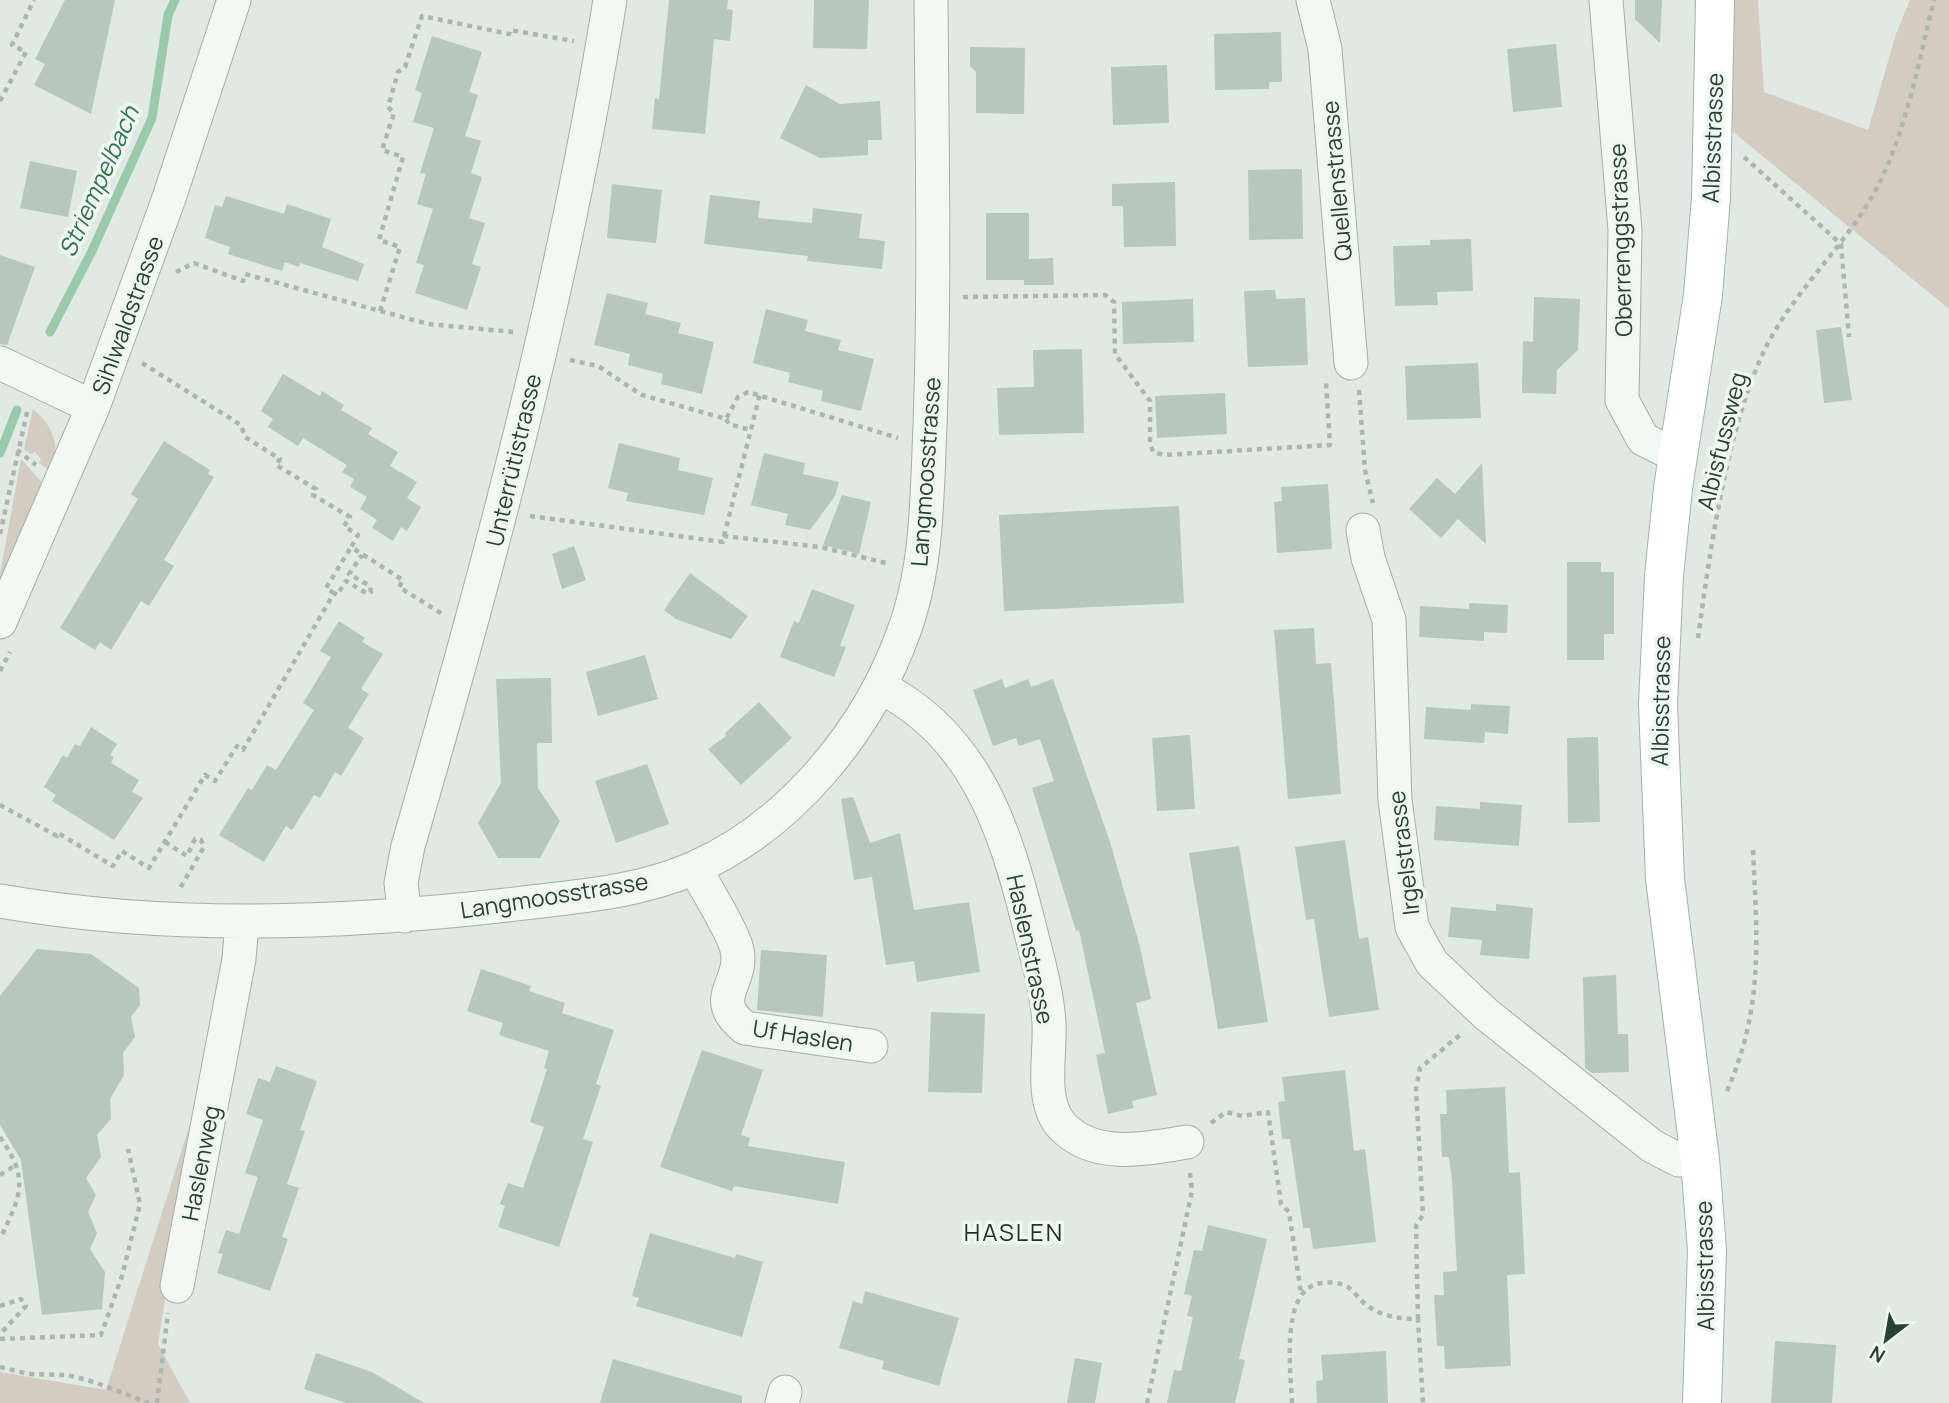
<svg xmlns="http://www.w3.org/2000/svg" width="1949" height="1403" font-family="Manrope,sans-serif">
<style>
.green{fill:#d4cbc1}
.lines{fill:none;stroke-linecap:round;stroke-linejoin:round}
.stream{stroke:#9acaaa;stroke-width:9}
.building{fill:#b7c6be}
.minor-casing{stroke:#a1b0a8;stroke-width:35}
.major-casing{stroke:#9fb5a8;stroke-width:40}
.path{stroke:#aab6af;stroke-width:4.5;stroke-dasharray:5 5;stroke-linecap:butt}
.minor{stroke:#f3f8f5;stroke-width:33}
.major{stroke:#fff;stroke-width:38}
.labels{text-anchor:middle;dominant-baseline:central;stroke-width:7;stroke-linejoin:round;paint-order:stroke}
.street-label{font-size:23px;fill:#284133;stroke:#f0f7f3}
.water-label{font-size:24px;font-style:italic;fill:#31764a;stroke:#f0f7f3}
.neighbourhood-label{font-size:24px;letter-spacing:2px;fill:#1b3226;stroke:#f0f7f3}
</style>
<rect width="100%" height="100%" fill="#e0e9e4"/>
<path class="green" d="M1732,0h26l6,92 104,38 28,-96 14,-34h39v309l-217,-178z
M33,409c20,17 29,37 17,62l-11,-8 2,-4 -6,-7 -4,2 -7,-5z
M21,459l25,28 -46,96v-9z
M195,1108l-37,236 32,59h-190v-31l106,18z"/>
<g class="lines">
<path class="stream" d="M50,332l42,-81 60,-133 16,-103 7,-15
M0,453l17,-43"/>
</g>
<path class="building" d="M65,0h50l-24,114 -57,-29 11,-21 -10,-5z
M669,0h59l-1,9 6,1 -3,31 -16,-2 -9,95 -53,-5 3,-31 4,1z
M814,0h55l-2,49 -54,-1z
M1635,0h27l-2,43 -25,-24z
M1281,32l1,50h-13v7l-54,1 -1,-56z
M432,36l50,16 -13,40 9,3 -13,41 16,5 -10,32 11,4 -13,41 16,5 -13,41 9,3 -14,43 -52,-17 9,-28 -8,-2 17,-54 -16,-5 9,-30 -6,-1 14,-45 -21,-6 9,-29 -7,-3z
M1556,44l6,63 -49,5 -6,-63z
M970,47l55,1 -1,66 -48,-1v-41l-6,-6z
M1167,65l2,58 -56,2 -2,-58z
M806,85l34,19 40,-3 2,39h-14v15l-48,3 -40,-20z
M30,161l47,10 -9,46 -48,-9z
M1302,169l1,70 -54,1 -1,-70z
M1175,182l1,64 -52,1 -1,-41h-11v-22z
M612,184l50,6 -6,53 -49,-5z
M710,195l50,6 -2,17 54,5 1,-15 49,6 -3,24 26,3 -3,28 -75,-8 1,-5 -104,-12z
M226,196l58,18 3,-10 44,15 -9,28 42,17 -6,17 -58,-18 -1,4 -14,-5 -3,9 -54,-17 2,-7 -25,-9 10,-33 7,2z
M986,213h43v46l24,-1 1,27h-30v-5h-38z
M1471,239l2,52 -36,1 1,13 -43,1 -2,-60 37,-1v-5z
M0,255l35,12 -28,78 -7,-1z
M1275,290l1,9 29,-1 3,67 -60,2 -4,-76z
M607,293l41,10 -3,11 36,9 -3,10 36,9 -12,52 -41,-10 2,-10 -35,-9 2,-11 -36,-9z
M1534,297l46,2 -2,51 -21,20 -1,24 -34,-1 1,-52 10,1z
M1193,299l1,43 -71,2 -1,-42z
M766,309l42,11 -3,11 36,9 -3,10 36,9 -13,52 -40,-10 2,-10 -35,-9 2,-9 -37,-10z
M1841,327l11,73 -28,3 -8,-73z
M1082,349l2,84 -85,2 -2,-47 37,-1 -1,-37z
M1478,363l3,55 -74,2 -2,-54z
M283,374l37,22 2,-5 22,14 -3,5 31,18 -4,6 30,18 -8,14 27,16 -10,16 14,9 -14,24 -6,-4 -8,14 -21,-13 5,-8 -17,-11 7,-12 -17,-10 4,-8 -12,-7 5,-7 -44,-27 -5,8 -30,-19 5,-8 -12,-8z
M1225,393l2,41 -70,4 -2,-42z
M164,441l46,29 -2,4 6,3 -50,83 10,6 -25,40 -8,-5 -30,49 -11,-8 -5,8 -35,-22 78,-129 -7,-5z
M619,443l61,15 -2,12 35,8 -9,37 -78,-14 2,-8 -20,-5z
M764,453l41,10 -2,11 36,8 -4,14 -25,34 -25,-5 3,-11 -37,-9z
M1482,463l4,81 -28,-25 -17,19 -32,-29 28,-31 18,16z
M1328,484l4,65 -55,4 -3,-51 8,-1 -1,-14z
M842,495l29,7 -12,52 -36,-9z
M1179,506l5,97 -180,8 -5,-96z
M574,546l12,34 -24,9 -10,-35z
M1567,562h34v10h13v62h-10v26h-37z
M690,573l58,43 -17,23 -55,-20 -12,-9z
M812,589l43,16 -15,41 6,1 -12,30 -54,-20 14,-36 5,2z
M1469,603l39,2 -1,28 -23,-1v9l-65,-4 1,-31 49,3z
M339,621l26,17 -3,4 21,12 -22,35 8,5 -21,34 16,10 -23,38 -6,-4 -15,26 -6,-3 -22,35 -6,-4 -22,36 -45,-27 29,-47 4,2 15,-25 9,5 38,-60 -11,-7 28,-46 -11,-6z
M1314,628l2,36 15,-1 10,131 -53,5 -14,-169z
M645,655l13,44 -60,17 -12,-44z
M551,678l1,65h-15l1,45 22,33 -20,37h-42l-20,-35 23,-40 -5,-104z
M1002,679l3,9 23,-9 3,8 22,-8 57,163 30,105 11,52 -15,4 21,92 -25,6 2,7 -26,6 -12,-59 9,-2 -26,-123 -3,1 -44,-143 22,-7 -14,-42 -21,7 -3,-8 -23,8 -20,-56z
M759,702l33,36 -51,47 -33,-36 18,-13 -1,-3z
M1471,704l39,2 -2,28 -23,-2 -1,11 -60,-4 2,-32 45,3z
M91,727l26,17 -7,11 4,2 -3,6 28,17 -7,12 11,6 -29,42 -62,-39 4,-6 -12,-8 19,-32 4,3 8,-14 5,2z
M1190,735l5,74 -38,2 -5,-73z
M1598,737l2,85 -32,1 -1,-85z
M647,764l22,60 -53,19 -21,-62z
M853,797l17,46 30,-10 14,77 55,-8 11,70 -63,10 -3,-21 -28,4 -14,-88 -18,3 -13,-81z
M1480,802l42,3 -3,41 -85,-6 2,-34 44,3z
M1345,840l14,99 9,-2 11,73 -50,7 -15,-98 -8,1 -11,-73z
M1239,846l29,176 -50,7 -29,-176z
M1496,904l37,4 -4,51 -49,-4 2,-15 -34,-3 3,-30 45,4z
M37,949l54,5 48,34 1,17 -9,12 4,20 -12,16 1,22 -14,24 1,20 -14,16 4,22 -15,21 10,17 -8,17 9,21 -7,16 15,23 -3,37 -60,6 -21,-155 -21,-35v-129z
M761,950l66,5 -4,62 -66,-7z
M481,969l50,17 -2,5 36,12 -3,10 52,17 -18,54 5,2 -18,53 10,3 -34,105 -61,-20 7,-21 -5,-2 8,-21 15,5 21,-61 -14,-5 17,-53 -3,-1 5,-17 -50,-16 4,-12 -36,-12z
M1616,975l2,59h10l1,38 -37,1 -7,-5 -2,-91z
M931,1012l54,2 -3,79 -54,-1z
M702,1050l61,20 -22,65 9,3 -2,8 97,16 -7,42 -104,-18 -2,5 -72,-24z
M276,1066l41,15 -17,49 5,1 -18,53 12,4 -17,49 6,2 -18,52 -53,-18 6,-19 -5,-1 8,-23 13,4 19,-57 -13,-4 18,-53 -17,-6 12,-36 12,4z
M1345,1070l9,81 11,-2 11,93 -63,7 -3,-21h-7l-13,-89h-8l-4,-37 7,-1 -3,-24z
M1505,1087l4,86 11,-1 5,102 -18,1 4,91 -66,3 -1,-23h-7l-3,-51h10l-1,-23 14,-1 -5,-90 -3,-24h-7l-2,-43h7l-1,-24z
M1208,1225l59,14 -28,120 6,1 -10,43h-68l7,-33 7,1 12,-54 -6,-1 5,-20 -8,-2 10,-44 8,1z
M650,1233l85,25 1,-4 27,8 -21,75 -106,-31 3,-8 -7,-2z
M865,1291l94,27 -20,68 -57,-17 2,-8 -45,-13 14,-47 9,3z
M1775,1341l61,4 -4,58h-61z
M1386,1351l2,52h-71l-1,-22 7,-1 -2,-25z
M316,1353l56,19 52,31h-78l-42,-14z
M1075,1358l27,5 -7,40h-28z
M613,1359l129,37v7h-142z"/>
<g class="lines">
<g class="minor-casing">
<path id="minor" d="M1313,0l12,49 26,314
M1606,0l19,230 -3,170 21,39 20,10 15,1
M0,363l93,44
M1363,530l5,28 21,62 6,180 17,127 20,36 54,51 166,132 27,14 21,-1
M0,622l93,-215 76,-209 65,-198
M880,687c95,48 125,141 149,238 8,32 18,65 20,98 2,32 -10,78 13,103 32,34 85,23 125,16
M695,868c9,18 39,65 42,82 7,34 -30,48 8,78l126,18
M0,901c167,29 339,23 507,4 63,-8 128,-11 187,-37 98,-43 175,-139 210,-237 24,-65 23,-138 26,-206 5,-142 2,-283 1,-425
M405,916l-4,-33 7,-37c81,-278 156,-560 202,-846
M177,1286l62,-327 3,-37
M782,1403l3,-11"/>
</g>
<g class="major-casing">
<path id="major" d="M1702,1403l5,-153 -7,-91 -35,-280 -7,-175 6,-128 9,-88 30,-193 8,-97 4,-198"/>
</g>
<path class="path" d="M0,101l26,-49 -14,-7 22,-45
M1744,157l97,87 8,93
M176,272l18,-9 49,18 2,-7 183,50 85,8
M963,297l142,-2 9,7 1,52 35,47v42l3,9 11,3 166,-10 -4,-63
M380,311l20,-64 -21,-7 24,-83 -21,-7 12,-37 -6,-6 10,-35 7,-5 17,-51 87,18 1,-4 64,11
M570,360l28,6 44,29 84,24 12,-22 10,-5 150,46
M142,363l99,62 4,12 35,22 -4,6 40,24 -3,6 37,22 -6,9 14,9 -7,12 52,33 -4,7 45,28
M1359,390l6,80 8,33
M726,419l3,5 22,6
M17,450l19,15
M1715,451l1,28 7,10
M530,516l193,26 1,-6 96,11 70,17
M0,534l28,-126
M724,536l36,-142
M334,593l-8,-5 25,-41
M1698,638c12,-87 29,-211 67,-289 27,-55 76,-99 107,-152 33,-58 46,-133 62,-197
M0,671l10,-19
M0,805l57,31 1,-3 55,33 9,-15 27,17 56,-93 10,6 22,-35 6,4 91,-157 3,2 9,-14 20,12 5,-1 -1,-6 -21,-12 13,-19
M165,842l22,14 8,-17 6,1 3,7 -25,43
M1727,1091c37,-85 30,-152 26,-242
M1211,1123l15,-11 16,4 26,-4 13,92 8,8 12,81
M0,1137c30,43 21,58 0,102
M0,1175l16,-10
M0,1306l21,-7 5,7 -26,28
M1418,1319l-2,-93 7,-11 -7,-126 4,-21 41,-34
M0,1339l101,-4 21,-59 18,-72 -12,-55
M0,1367l29,7 39,1 26,7 55,21
M157,1403l11,-90
M1147,1403l45,-212 -2,-18
M1292,1403c-1,-30 -13,-116 30,-120 9,-1 17,-1 26,4 6,4 10,11 15,15 15,14 36,17 55,17l5,84"/>
<use href="#minor" class="minor"/>
<use href="#major" class="major"/>
</g>
<g class="labels">
<g class="street-label">
<text transform="translate(1712 138) rotate(-88)">Albisstrasse</text>
<text transform="translate(1336 181) rotate(-95)">Quellenstrasse</text>
<text transform="translate(1620 240) rotate(-92)">Oberrenggstrasse</text>
<text transform="translate(127 315) rotate(-70)">Sihlwaldstrasse</text>
<text transform="translate(1721 441) rotate(-76)">Albisfussweg</text>
<text transform="translate(513 460) rotate(-77)">Unterrütistrasse</text>
<text transform="translate(925 472) rotate(-86)">Langmoosstrasse</text>
<text transform="translate(1660 701) rotate(-89)">Albisstrasse</text>
<text transform="translate(1403 853) rotate(-97)">Irgelstrasse</text>
<text transform="translate(554 895) rotate(-9)">Langmoosstrasse</text>
<text transform="translate(1031 949) rotate(78)">Haslenstrasse</text>
<text transform="translate(803 1035) rotate(9)">Uf Haslen</text>
<text transform="translate(200 1163) rotate(-79)">Haslenweg</text>
<text transform="translate(1704 1266) rotate(-91)">Albisstrasse</text>
</g>
<g class="water-label">
<text transform="translate(98 181) rotate(-66)">Striempelbach</text>
</g>
<g class="neighbourhood-label">
<text x="1014" y="1231">HASLEN</text>
</g>
</g>
<g transform="translate(1886 1340) rotate(211)" stroke="#f0f7f3" stroke-width="5" paint-order="stroke">
<path d="M0-5L12 26L0 18L-12 26Z" fill="#284133"/>
<text y="-10" font-size="19" font-weight="bold" text-anchor="middle" fill="#284133">N</text>
</g>
</svg>
